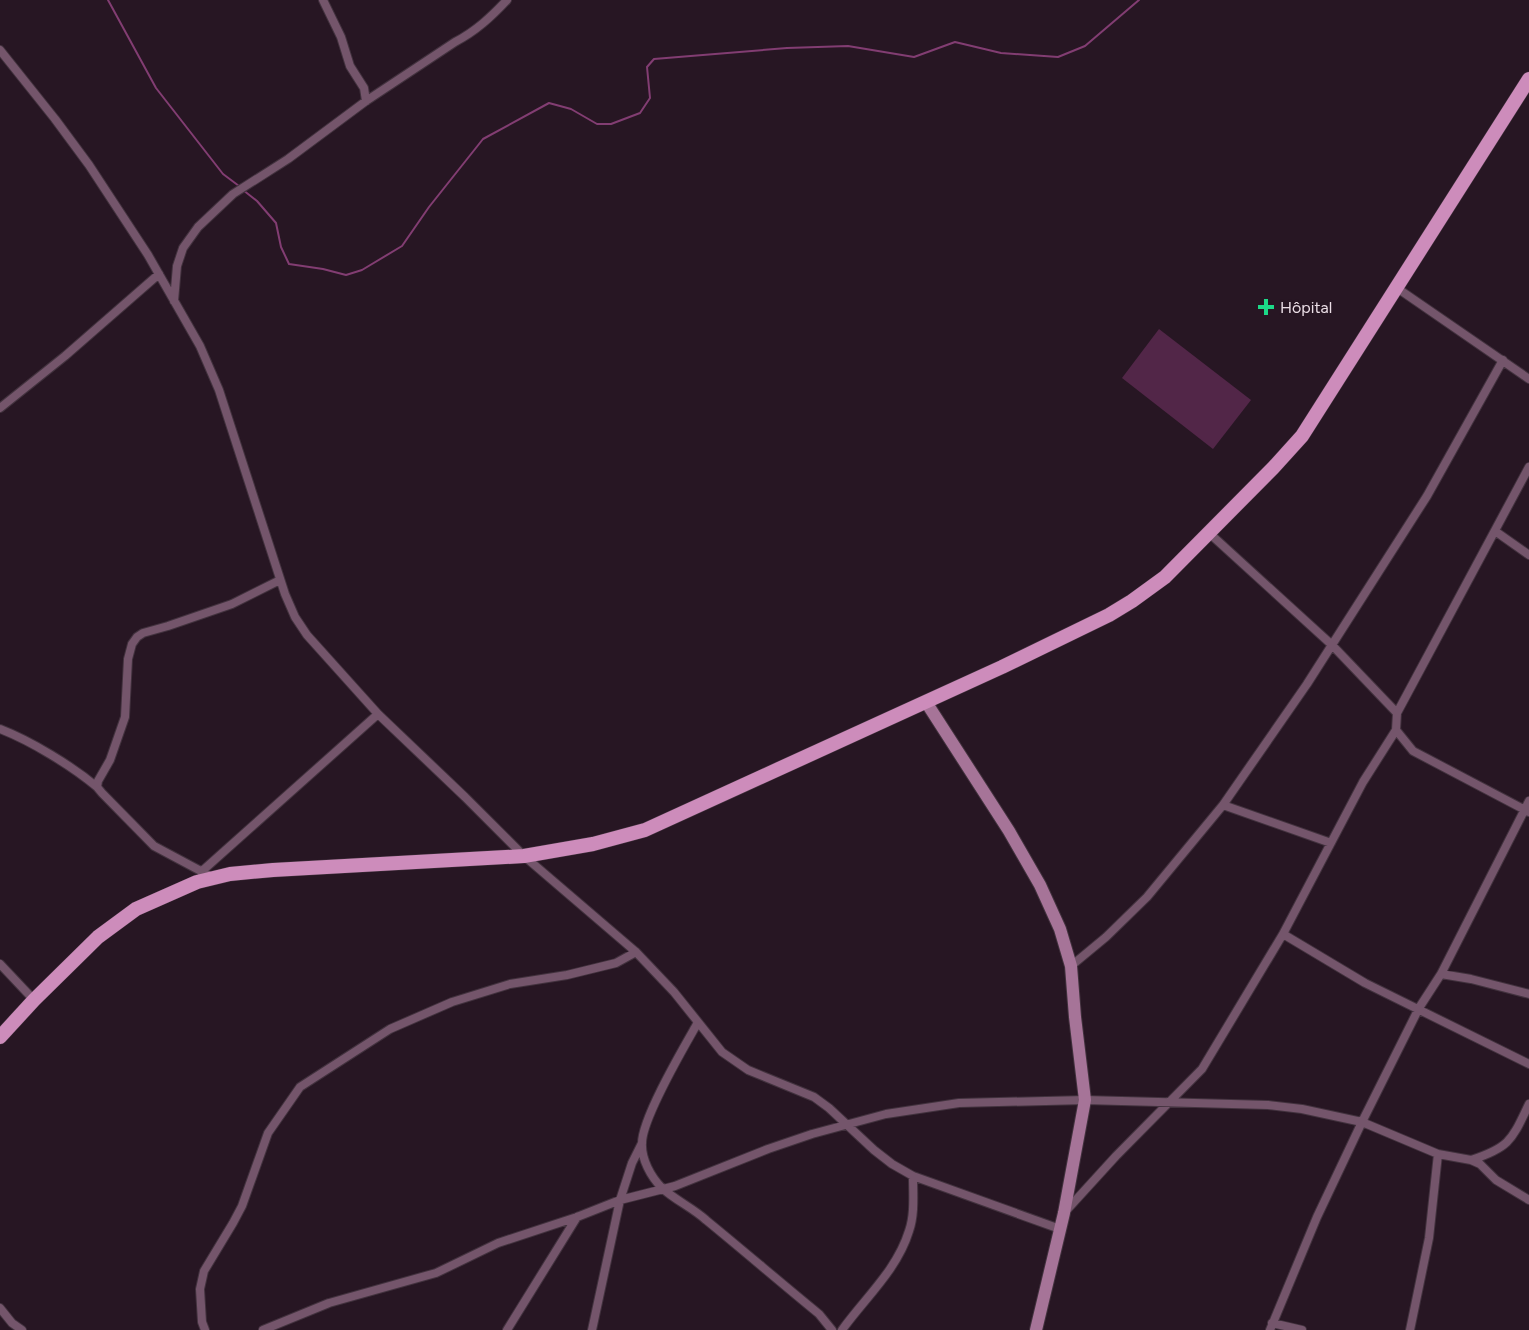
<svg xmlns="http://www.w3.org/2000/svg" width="1529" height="1330" font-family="Figtree,sans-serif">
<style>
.green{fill:#522648}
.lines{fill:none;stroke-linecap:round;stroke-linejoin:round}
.stream{stroke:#823d72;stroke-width:2}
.minor-casing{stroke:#42323e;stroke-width:10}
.secondary-casing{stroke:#42323e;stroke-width:14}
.primary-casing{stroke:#42323e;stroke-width:15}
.minor{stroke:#74556b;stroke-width:8}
.secondary{stroke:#a67498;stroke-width:12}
.primary{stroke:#cd8cbb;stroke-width:14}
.poi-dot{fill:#1cd988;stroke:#271623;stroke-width:2}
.labels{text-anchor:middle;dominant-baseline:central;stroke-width:4.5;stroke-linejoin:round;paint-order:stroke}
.poi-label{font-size:16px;fill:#ebdee6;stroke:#271623;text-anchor:start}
</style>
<rect width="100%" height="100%" fill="#271623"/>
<path class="green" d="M1159,329l92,71 -38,49 -91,-71z"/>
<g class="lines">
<path class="stream" d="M108,0l48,88 67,86 16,12
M243,190l14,11 19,22 5,24 8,17 34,5 23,6 16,-5 40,-24 27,-39 54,-68 66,-36 22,6 26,15h14l29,-11 10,-15 -3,-31 7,-8 133,-11 61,-2 66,11 41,-15 46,11 57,4 27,-11 54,-46"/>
<g class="minor-casing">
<path id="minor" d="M323,0l18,37 9,29 14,22 2,13
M0,50l55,69 34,46 59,90 52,91 19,44 66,204 10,23 12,18 71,79 87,83 59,59 112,96 38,40 48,60 26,18 66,27 15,11 45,42 18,14 21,12 147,53
M1397,288l132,91
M174,301l3,-35 6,-18 15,-21 35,-33 55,-35 78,-58 89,-59c21,-11 36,-25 52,-42
M0,408l65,-52 94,-82
M1495,531l34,24
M1208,532l124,113 65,68
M0,729c31,12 72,37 97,58
M1396,730l17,21 116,61
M1223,805l108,38
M201,872l177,-158
M212,877l-58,-31 -52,-53 -5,-6 1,-6 12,-21 15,-43 3,-58 4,-15 5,-7 6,-4 25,-7 64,-22 48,-24
M1283,934l82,49 164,81
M0,964l34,36
M1071,966l35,-29 41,-40 76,-92 84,-121 120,-188 76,-136
M1441,974l30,5 58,15
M697,1024c-13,23 -55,94 -55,119 -1,16 9,34 20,45 13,12 31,20 44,32 38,31 75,63 113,94l13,16
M1471,1160c40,-13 41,-21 58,-56
M1064,1213l52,-57 86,-87 81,-135 80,-152 33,-52 1,-17 132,-246
M0,1308l12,15 10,7
M1272,1323l30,7
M205,1330l-3,-8 -2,-33 4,-18 29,-48 9,-17 26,-73 32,-46 90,-58 62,-27 58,-18 57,-9 49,-12 20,-11
M263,1330l66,-27 107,-30 62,-30 79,-26 43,-17 55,-14 93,-37 44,-15 74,-20 73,-11 126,-3 183,5 34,4 60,13 76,32 33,6 9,4 16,16 33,20
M507,1330l70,-113
M592,1330l28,-130 12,-37 10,-20
M842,1330c23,-32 55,-60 67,-99 6,-17 4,-37 4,-55
M1270,1330l47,-113 45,-95 57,-114 22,-34 88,-173
M1410,1330l19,-92 9,-84"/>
</g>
<g class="secondary-casing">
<path id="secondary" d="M926,702l83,129 31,54 20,44 11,37 4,51 10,83 -21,113 -28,117"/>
</g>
<g class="primary-casing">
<path id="primary" d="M0,1037l34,-37 64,-63 38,-28 61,-27 33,-8 43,-4 251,-14 69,-12 52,-14 357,-163 107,-52 23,-14 33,-24 108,-109 29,-32 227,-357"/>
</g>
<use href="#minor" class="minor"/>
<use href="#secondary" class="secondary"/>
<use href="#primary" class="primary"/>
</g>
<path class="poi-dot" d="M1263 298h6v6h6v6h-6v6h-6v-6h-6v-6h6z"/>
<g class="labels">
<g class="poi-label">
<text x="1280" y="307">Hôpital</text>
</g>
</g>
</svg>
